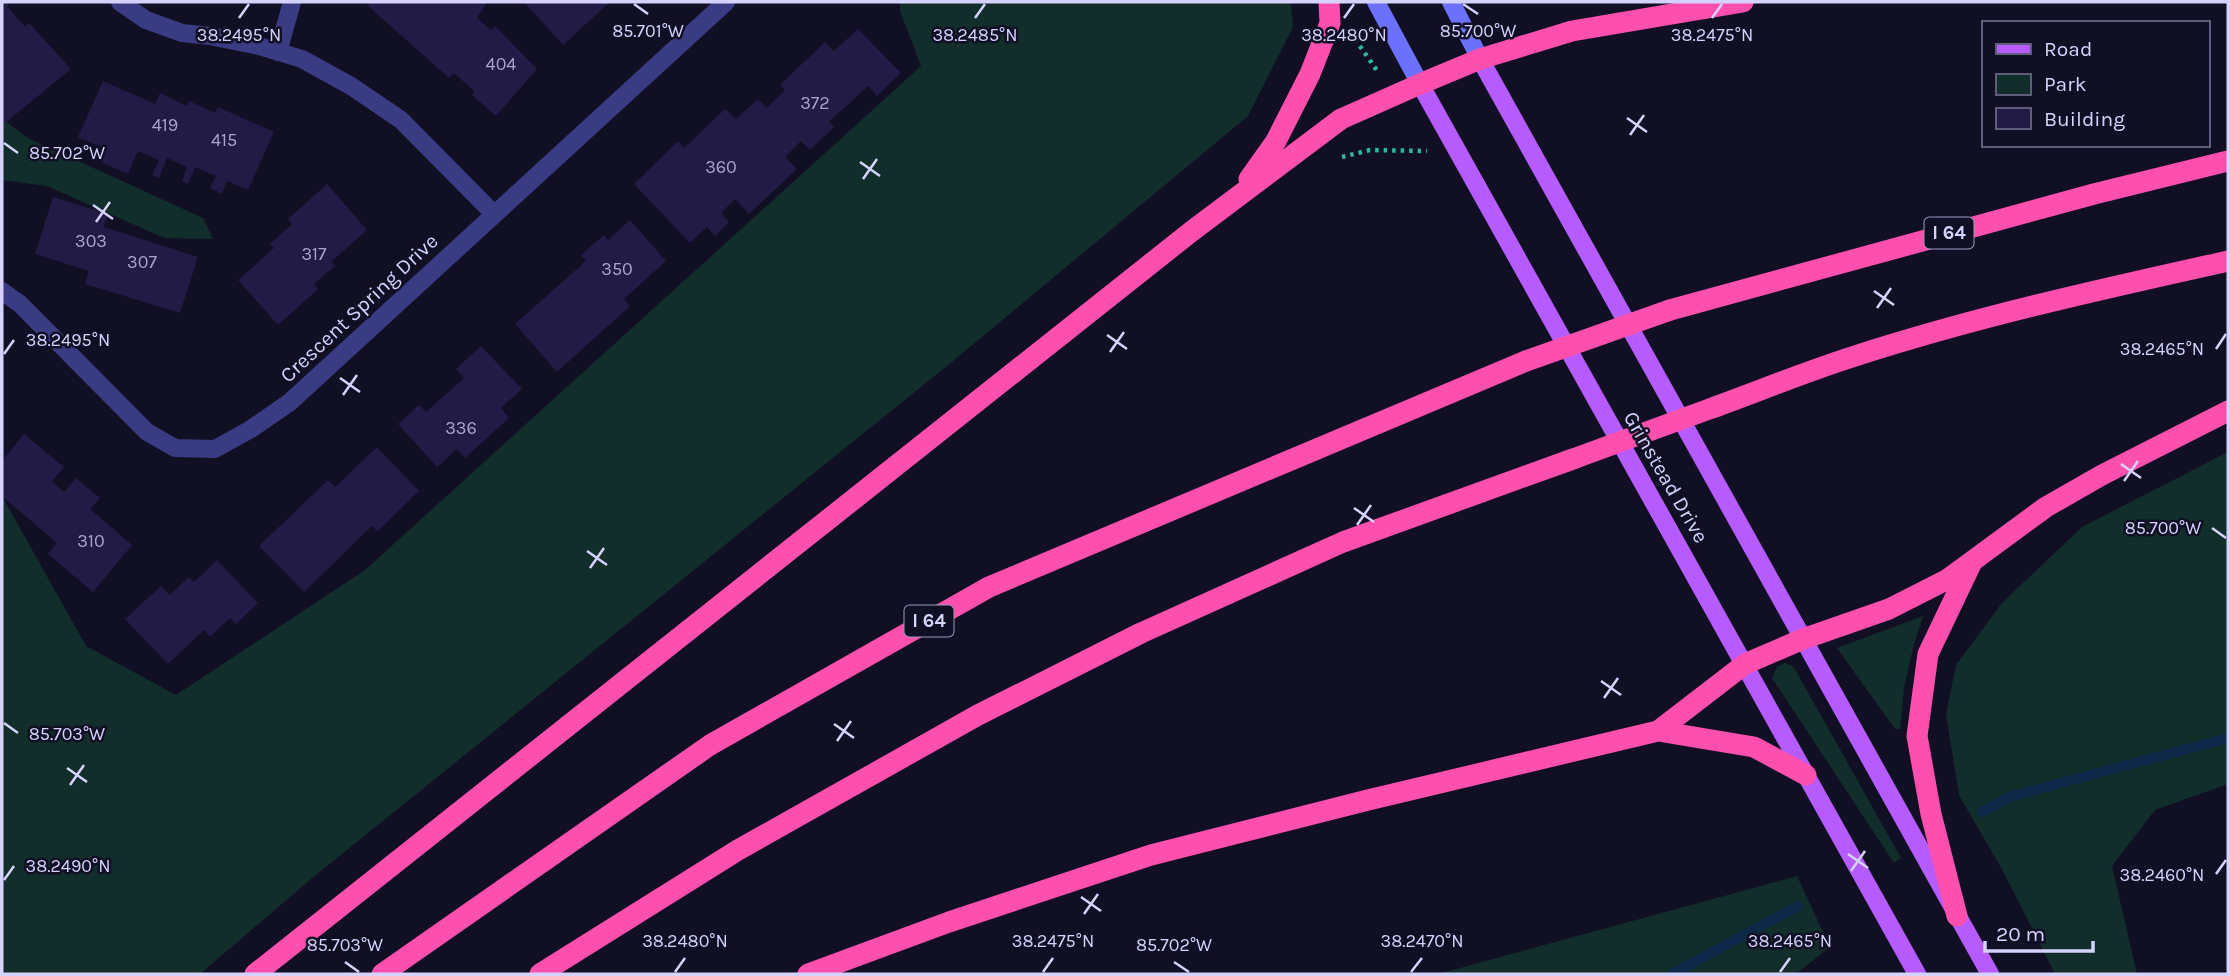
<svg xmlns="http://www.w3.org/2000/svg" width="2230" height="976" font-family="Karla,sans-serif">
<style>
.green{fill:#122e2b}
.lines{fill:none;stroke-linecap:round;stroke-linejoin:round}
.stream{stroke:#0e2849;stroke-width:10}
.building{fill:#211b45}
.path{stroke:#30b5a5;stroke-width:4.5;stroke-dasharray:3.5 5;stroke-linecap:butt}
.street{stroke:#3a3c83;stroke-width:18}
.secondary{stroke:#6b70fd;stroke-width:18}
.primary{stroke:#b65bfd;stroke-width:18}
.highway{stroke:#fd4fad;stroke-width:21}
.highway-bridge{stroke:#fd4fad;stroke-width:21}
.ticks{fill:none;stroke:#d5d2fe;stroke-width:2.5}
.labels{text-anchor:middle;dominant-baseline:central;stroke-width:5;stroke-linejoin:round;paint-order:stroke}
.number-label{font-size:18px;fill:#a8a4d0}
.shield{fill:#110f24;stroke:#9a98bd;stroke-width:2}
.shield-label{font-size:19px;font-weight:bold;fill:#d5d2fe}
.street-label{font-size:21px;fill:#d5d2fe;stroke:#110f24}
.ticks-label{font-size:18px;text-anchor:middle;fill:#d5d2fe;stroke:#110f24;stroke-width:5;stroke-linejoin:round;paint-order:stroke}
</style>
<rect width="100%" height="100%" fill="#110f24"/>
<path class="green" d="M900,2h391l2,25 -45,89 -295,245 -642,518 -111,95h-198v-478l84,150 90,49 189,-125 556,-504 -21,-55z
M2,119l26,19 175,80 10,21 -49,-1 -117,-52 -45,-6z
M2228,452v332l-73,26 -43,56 25,108h-82l-51,-101 -45,-78 -13,-81 10,-49 46,-62 80,-76z
M1923,616l-10,32 -9,40 -4,41h-5l-58,-81z
M1785,663l7,3 4,5 105,187 -7,5 -122,-185 5,-11z
M1797,876l33,71 -34,27h-358z"/>
<g class="lines">
<path class="stream" d="M1982,812l30,-16 216,-58
M1672,974l126,-68"/>
</g>
<path class="building" d="M2,2h10l-5,4 18,21 4,-4 42,46 -66,54 -3,-4z
M372,2h115l-10,16 14,12 4,-4 42,43 -41,47 -24,-21 3,-3 -21,-19 -5,5 -81,-72z
M524,2h86l-47,43z
M858,29l43,44 -24,23 -9,-10 -39,36 5,5 -24,23 -9,-9 -16,16 12,12 -48,45 -14,-15 -14,14 8,9 -14,14 -8,-9 -17,16 -56,-59 44,-43 6,7 41,-39 11,10 22,-20 9,9 18,-18 -5,-5 45,-43 9,9z
M103,81l52,23 5,-11 27,13 2,-5 26,12 3,-6 56,25 -26,58 -21,-9 -5,13 -12,-6 6,-12 -21,-9 -7,17 -6,-3 5,-14 -20,-9 -8,20 -7,-3 7,-15 -21,-9 -10,23 -32,-14 5,-13 -23,-10z
M327,184l40,46 -36,32 4,4 -21,18 4,5 -40,36 -40,-45 36,-32 -4,-4 22,-20 -4,-5z
M53,197l55,17 -4,13 94,30 -18,56 -95,-29 4,-13 -54,-17z
M630,220l36,41 -42,38 6,7 -73,66 -42,-48 71,-63 -5,-6 23,-20 4,5z
M481,346l41,43 -21,19 8,10 -44,40 -8,-9 -20,18 -39,-43 21,-19 7,7 38,-34 -8,-9z
M24,434l40,33 -12,14 12,11 12,-14 24,20 -10,11 42,36 -39,47 -45,-38 9,-11 -55,-47v-35z
M377,447l42,44 -41,40 -6,-5 -68,66 -45,-46 69,-66 7,7z
M217,560l41,43 -22,21 -6,-6 -20,19 -6,-7 -36,34 -43,-45 36,-33 9,9 19,-18 5,5z"/>
<g class="lines">
<path class="path" d="M1355,39l23,33
M1342,157l28,-7 57,1"/>
<path class="street" d="M120,2l26,18 36,13 28,3 49,10 43,13 49,27 50,34 93,94
M278,52l14,-50
M2,291l18,13 127,128 28,16 40,1 36,-20 39,-27 436,-400"/>
<path class="secondary" d="M1376,2l44,82
M1451,2l29,57"/>
<path class="primary" d="M1480,59l510,915
M1420,84l497,890"/>
<path class="highway" d="M1249,179l27,-38 34,-67 20,-51 -1,-21
M1670,310l424,-116 134,-33
M1712,408c47,-17 93,-36 140,-51 123,-40 250,-68 376,-96
M1658,731l96,16 52,28
M1957,916l-26,-102 -14,-78 11,-82 44,-92
M255,974l937,-743 149,-112 79,-35 60,-25 92,-28 171,-29
M382,974l328,-229 279,-158 537,-226
M540,974l198,-124 240,-135 163,-82 202,-91 230,-83
M808,974l141,-52 202,-67 217,-55 290,-69 87,-67 58,-25 86,-30 59,-30 98,-72 56,-32 126,-64"/>
<path class="highway-bridge" d="M1526,361l144,-51
M1573,459l139,-51"/>
</g>
<path class="ticks" d="M634,4l14,10M1463,4l15,10M239,18l10,-14M975,18l10,-14M1344,18l10,-14M1712,18l10,-14M1627,118l20,14M1630,135l14,-20M4,143l14,10M860,162l20,14M863,179l14,-20M93,205l20,14M96,222l14,-20M1874,291l20,14M1877,308l14,-20M1107,335l20,14M2216,349l10,-15M1110,352l14,-20M4,354l10,-14M340,378l20,14M343,395l14,-20M2121,464l20,14M2124,481l14,-20M1354,508l20,14M1357,525l14,-20M2212,528l14,10M587,551l20,14M590,568l14,-20M1601,681l20,14M1604,698l14,-20M4,723l14,10M834,724l20,14M837,741l14,-20M67,768l20,14M70,785l14,-20M1848,854l20,14M1851,871l14,-20M2216,874l10,-14M4,880l10,-14M1081,897l20,14M1084,914l14,-20M345,962l14,10M1174,962l15,10M675,972l10,-14M1043,972l10,-14M1411,972l11,-14M1780,972l10,-14"/>
<g class="labels">
<g class="number-label">
<text x="501" y="64">404</text>
<text x="815" y="103">372</text>
<text x="165" y="125">419</text>
<text x="224" y="140">415</text>
<text x="721" y="167">360</text>
<text x="91" y="241">303</text>
<text x="314" y="254">317</text>
<text x="142" y="262">307</text>
<text x="617" y="269">350</text>
<text x="461" y="428">336</text>
<text x="91" y="541">310</text>
</g>
<g class="shield">
<rect x="1924.5" y="217.5" width="49" height="31" rx="5"/>
<rect x="904.5" y="605.5" width="49" height="31" rx="5"/>
</g>
<g class="shield-label">
<text x="1949" y="233">I 64</text>
<text x="929" y="621">I 64</text>
</g>
<g class="street-label">
<text transform="translate(359 308) rotate(-43)">Crescent Spring Drive</text>
<text transform="translate(1666 477) rotate(60)">Grinstead Drive</text>
</g>
</g>
<g class="ticks-label">
<text x="648" y="37">85.701°W</text>
<text x="1478" y="37">85.700°W</text>
<text x="239" y="41">38.2495°N</text>
<text x="975" y="41">38.2485°N</text>
<text x="1344" y="41">38.2480°N</text>
<text x="1712" y="41">38.2475°N</text>
<text x="67" y="159">85.702°W</text>
<text x="68" y="346">38.2495°N</text>
<text x="2162" y="355">38.2465°N</text>
<text x="2163" y="534">85.700°W</text>
<text x="67" y="740">85.703°W</text>
<text x="68" y="872">38.2490°N</text>
<text x="2162" y="881">38.2460°N</text>
<text x="685" y="947">38.2480°N</text>
<text x="1053" y="947">38.2475°N</text>
<text x="1422" y="947">38.2470°N</text>
<text x="1790" y="947">38.2465°N</text>
<text x="345" y="951">85.703°W</text>
<text x="1174" y="951">85.702°W</text>
</g>
<rect width="2230" height="976" fill="none" stroke="#d5d2fe" stroke-width="7"/>
<rect x="1982" y="21" width="228" height="126" fill="#110f24" stroke="#5f5d7b" stroke-width="2"/>
<rect x="1996" y="44" width="35" height="10" fill="#b65bfd" stroke="#5f5d7b" stroke-width="2"/>
<text x="2044" y="56" font-size="21" fill="#d5d2fe">Road</text>
<rect x="1996" y="74" width="35" height="21" fill="#122e2b" stroke="#5f5d7b" stroke-width="2"/>
<text x="2044" y="91" font-size="21" fill="#d5d2fe">Park</text>
<rect x="1996" y="108" width="35" height="21" fill="#211b45" stroke="#5f5d7b" stroke-width="2"/>
<text x="2044" y="126" font-size="21" fill="#d5d2fe">Building</text>
<path d="M1985 941v10h108v-10" fill="none" stroke="#d5d2fe" stroke-width="3.5"/>
<text x="1996" y="941" font-size="21" fill="#d5d2fe" stroke="#110f24" stroke-width="5" paint-order="stroke">20 m</text>
</svg>
